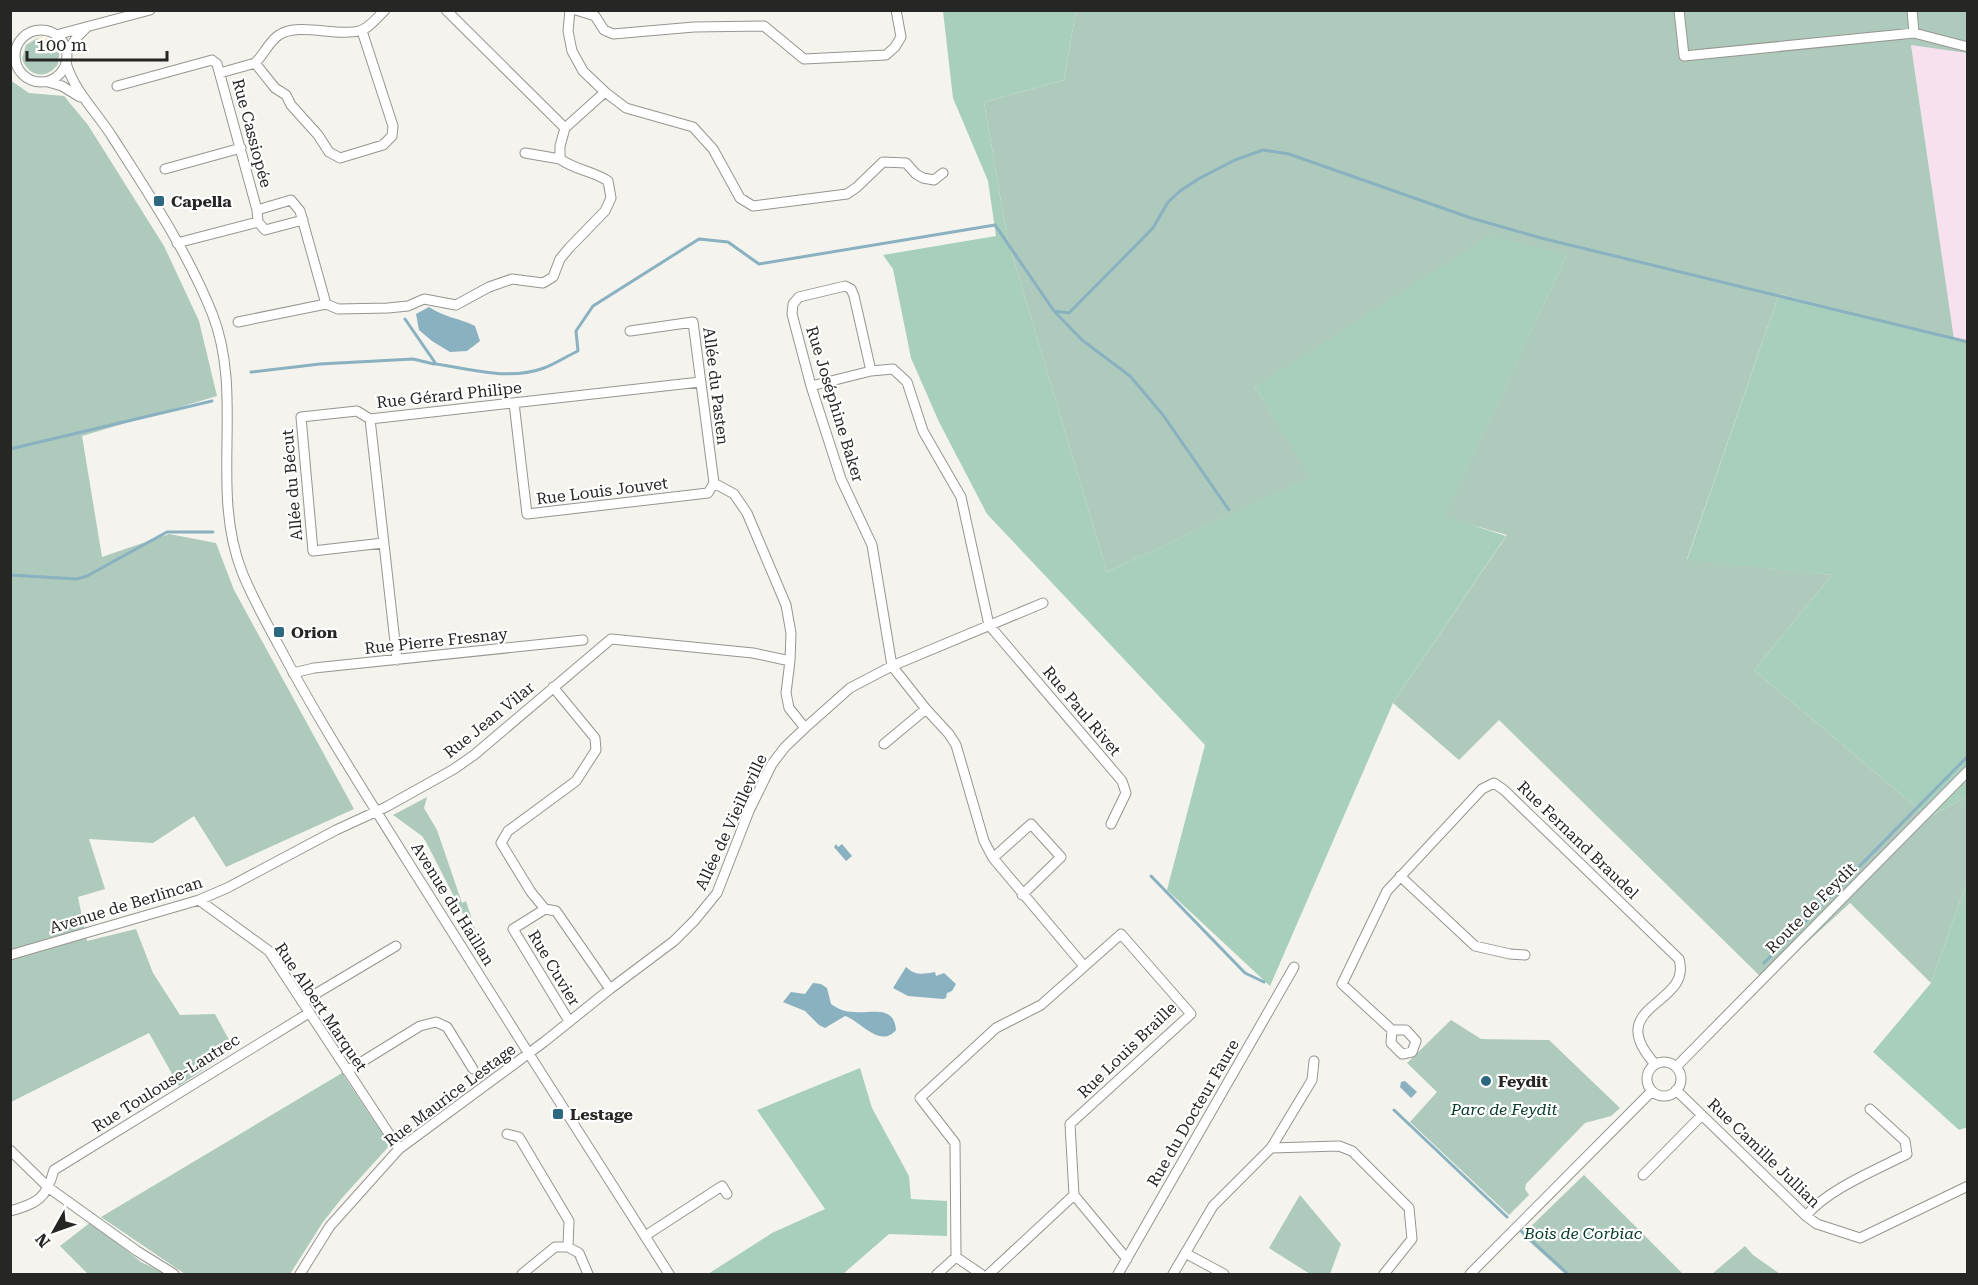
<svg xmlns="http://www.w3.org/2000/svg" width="1978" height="1285" font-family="'Roboto Serif',serif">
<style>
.commercial{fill:#f8e1ee}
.green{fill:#aecabc}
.forest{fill:#a8cfbc}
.sand{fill:#f3e9c4}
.water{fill:#89b1c0}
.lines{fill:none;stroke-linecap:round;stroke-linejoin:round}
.stream{stroke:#89b1c0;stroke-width:3}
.minor-casing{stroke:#969590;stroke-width:11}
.minor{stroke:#fff;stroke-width:9}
.poi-dot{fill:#2c6880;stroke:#fff;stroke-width:2}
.labels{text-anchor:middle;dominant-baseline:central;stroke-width:4.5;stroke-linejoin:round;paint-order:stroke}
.street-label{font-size:16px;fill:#262624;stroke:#fff}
.poi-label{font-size:16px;font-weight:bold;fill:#262624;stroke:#fff;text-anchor:start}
.park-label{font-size:16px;font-style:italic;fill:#043a27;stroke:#fff}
</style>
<rect width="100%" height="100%" fill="#f4f3ed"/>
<path class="commercial" d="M1911,44l56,9v289l-13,-3z"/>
<path class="green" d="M1076,11h891v42l-56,-8 43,294 -175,-45 -92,265 145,16 -78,95 174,147 39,-20v85l-36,101 -81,-80 -85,78 -266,-261 -40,40 -66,-57 114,-168 -63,-18 123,-262 -312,132 56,90 -204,95 -100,-335 -23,-135 80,-22z
M37,38l2,4 15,11 6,-3 -2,14c-11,16 -29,13 -36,-5l4,-14z
M10,80l19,13 35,3 24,29 76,121 35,75 18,75 -135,40 20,121 67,-23 47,9 18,47 120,219 -128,58 -32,-51 -41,27 -64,-4 16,50 -27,8 9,44 49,-12 17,44 27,42 35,-1 19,35 -55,37 -30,-53 -138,69z
M427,797l-3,11 13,22 25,73 4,-2 16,50 -56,-109 -4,-6 -29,-21z
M1451,1020l30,19 68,1 71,68 -9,8 -26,7 -59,61 -1,5 4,6 -20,20 -99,-93 27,-30 -30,-29z
M342,1073l48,72 -48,53 -19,24 -33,52h-105l-84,-57z
M1584,1175l99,99h-118l-43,-39z
M1300,1195l41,49 -11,30h-20l-41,-26z
M91,1222l50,40 25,12h-78l-28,-28z
M1745,1246l8,9 27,19h-68z"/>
<path class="forest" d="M943,11h133l-12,69 -80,22 23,135 100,335 203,-95 -55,-90 235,-152 77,20 -122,261 61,20 -113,167 -123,283 -103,-96 38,-145 -218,-231 -48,-92 -28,-64 -18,-89 -10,-14 113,-19 -8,-55 -35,-83z
M1779,294l188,48v455l-39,20 -174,-147 78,-95 -145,-15z
M1967,882l1,245 -9,3 -86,-78 58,-69z
M860,1068l12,40 37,68 2,23 36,2v35l-58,-2 -46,40h-135l64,-41 53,-24 -68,-99z"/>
<path class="sand" d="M41,36l14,5 5,9 -10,3 -6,-4 -7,-11z"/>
<path class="water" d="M429,307c17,11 30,11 46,19l5,15 -13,10 -17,1 -18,-11 -13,-11 -3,-16z
M836,844l2,3 4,-3 10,12 -6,5 -12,-14z
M906,967c10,9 16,7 29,5l1,4 8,-3 12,11 -4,7 -5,2 -1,5 -3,1 -35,-3 -15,-8z
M813,983l8,1 6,4 4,16c7,5 14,8 23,8 16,2 40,-8 42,18 -16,19 -35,-9 -51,-14l-20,12 -6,-3 -14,-14 -22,-9 8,-10 14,2z
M1405,1081l12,11 -6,6 -11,-11 1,-5z"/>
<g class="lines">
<path class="stream" d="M1055,312l27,28 48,36 33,39 66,95
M405,319l31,45c35,5 73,17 108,4 11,-4 23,-12 34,-17l-2,-20 17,-25 106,-67 29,3 31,22 236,-39 59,86 15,2 84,-85 15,-26 12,-11 20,-13 35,-18 28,-10 26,4 182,64 70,20 427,104
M251,372l69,-8 93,-5 21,5
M10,449l202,-48
M10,575l67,4 10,-3 80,-44h46
M1151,876l94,97 19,9
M1764,963l204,-207
M1394,1110l113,107
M1521,1231l47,43"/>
<g class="minor-casing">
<path id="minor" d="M570,10l-2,21 4,20 11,20 22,21 21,16 67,19 20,22 27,49 13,8 94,-12 10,-7 26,-25 23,1 10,11 7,4 11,2 9,-7
M576,10l19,6 9,14 9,4 81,-7 70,-1 40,33 82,-4 9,-8 6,-10 -5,-27
M1679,10l5,46 230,-23 54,14
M1912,10l2,23
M15 56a26 26 0 1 1 52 0a26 26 0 1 1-52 0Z
M362,31l31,95 -1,10 -9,9 -43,13 -11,-6 -11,-17 -27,-30 -5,-10 -11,-7 -20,-25c9,-8 14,-22 24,-28 20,-13 57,2 80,-4 9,-2 19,-14 26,-21
M56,35l94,-25
M67,52l10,-15 10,-10
M66,63c9,30 31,49 47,75 36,56 74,113 99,175 33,83 -3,175 30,259 10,25 24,50 37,74 38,72 81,139 124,208 88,140 177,281 266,420
M220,73l35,-10
M48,82l14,4 18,11
M117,86l95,-26 5,4 40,146
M565,128l40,-36
M525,153l35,6
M165,169l76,-21
M258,222l-1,-12 34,-10 9,11 26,93
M177,243l81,-21 7,8 38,-10
M238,322l88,-18 12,5 50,-1 20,-2 16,-7 32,6 33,-18 23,-8 31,4 10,-6 7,-18 9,-11 36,-37 6,-13 -3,-17c-15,-10 -33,-11 -48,-22v-13l5,-18 -119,-118
M630,331l63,-9 21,161
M811,386l60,-15
M514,403l13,111 181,-21 6,-10
M370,419l-13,-8 -56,6 12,134 70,-8
M714,483l20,11 13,19 39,92 5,28 -1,28
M397,660l-27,-241 330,-37
M293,673l21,-5 269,-28
M884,744l42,-35
M993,858l38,-34 30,33 -39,38
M1400,876l75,70 35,8 15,1
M199,900l70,51 130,198
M545,909l-14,-17 -30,-49 7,-12 68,-50 20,-31 -1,-12 -42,-51
M10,955l189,-55 28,-12 109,-58 50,-23 68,-38 20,-14 137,-116 142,14 37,8 -4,32 3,15 16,20
M1084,966l-91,-108 -9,-17 -28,-96 -7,-11 -23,-25 -34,-43 -20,-121 -31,-66 -30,-93 -19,-72 1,-10 6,-7 46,-11 6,3 3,7 17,75 22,-2 14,13 16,49 38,66 28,128 133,156 4,12 -15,31
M302,1002l94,-56
M569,1021l-56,-92 32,-20 11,2 54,78
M1392,1030l-1,13 11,11 10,-2 4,-11 -10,-11h-14l-50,-46 45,-93 95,-102 12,-6 10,7 175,169c14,47 -78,45 -24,105
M1647 1079a17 17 0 1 1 34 0a17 17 0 1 1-34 0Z
M1676,1067l292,-296
M347,1071l73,-45 16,-4 11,5 26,42
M1676,1090l130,126 11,8 43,14 108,-52
M507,1134l12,3 50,84 -1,26h-13l-33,27
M1271,1148l68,-2 13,5 57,57 3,31 -28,35
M10,1150l39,38 88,63 37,23
M1643,1175l59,-60
M10,1211c28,-8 36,-12 44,-41l255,-157
M1806,1216c20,-26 72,-47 101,-62l-2,-13 -35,-32
M645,1236l77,-50 5,8
M568,1247l11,6 9,21
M1185,1253l39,21
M956,1257l-1,-114 -35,-45 76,-70 45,-23 80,-71 70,80 -121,110 4,71 53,64
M300,1274l30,-48 69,-77 145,-107 66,-53 64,-48 21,-21 22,-27 32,-82 23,-47 13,-17 20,-19 45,-40 42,-22 151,-63
M937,1274l19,-17 25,17
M989,1274l85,-79
M1118,1274l176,-307
M1173,1274l40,-68 58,-58 41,-68 2,-19
M1470,1274l182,-183"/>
</g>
<use href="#minor" class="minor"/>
</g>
<g class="poi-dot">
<rect x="153" y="195" width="12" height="12" rx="3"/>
<rect x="273" y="626" width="12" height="12" rx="3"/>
<circle cx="1486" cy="1081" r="6"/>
<rect x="552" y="1108" width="12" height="12" rx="3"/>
</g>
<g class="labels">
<g class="street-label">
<text transform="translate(252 133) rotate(75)">Rue Cassiopée</text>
<text transform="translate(716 386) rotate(83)">Allée du Pasten</text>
<text transform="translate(449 395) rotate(-6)">Rue Gérard Philipe</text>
<text transform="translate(835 404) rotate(73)">Rue Joséphine Baker</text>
<text transform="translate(292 485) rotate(-95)">Allée du Bécut</text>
<text transform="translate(602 491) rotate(-7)">Rue Louis Jouvet</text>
<text transform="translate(436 641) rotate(-6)">Rue Pierre Fresnay</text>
<text transform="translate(1082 711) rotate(50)">Rue Paul Rivet</text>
<text transform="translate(489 720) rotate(-39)">Rue Jean Vilar</text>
<text transform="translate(731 822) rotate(-65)">Allée de Vieilleville</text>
<text transform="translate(1578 840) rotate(44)">Rue Fernand Braudel</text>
<text transform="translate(453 904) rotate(58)">Avenue du Haillan</text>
<text transform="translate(126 905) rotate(-17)">Avenue de Berlincan</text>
<text transform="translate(1811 908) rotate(-45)">Route de Feydit</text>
<text transform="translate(554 968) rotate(59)">Rue Cuvier</text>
<text transform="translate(321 1007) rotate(56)">Rue Albert Marquet</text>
<text transform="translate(1127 1050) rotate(-44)">Rue Louis Braille</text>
<text transform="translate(166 1083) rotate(-32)">Rue Toulouse-Lautrec</text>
<text transform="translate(450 1095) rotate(-37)">Rue Maurice Lestage</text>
<text transform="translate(1193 1113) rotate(-60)">Rue du Docteur Faure</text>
<text transform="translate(1764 1153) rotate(44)">Rue Camille Jullian</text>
</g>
<g class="poi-label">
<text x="171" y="201">Capella</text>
<text x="291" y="632">Orion</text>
<text x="1498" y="1081">Feydit</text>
<text x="570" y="1114">Lestage</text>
</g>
<g class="park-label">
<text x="1504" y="1109">Parc de Feydit</text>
<text x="1583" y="1233">Bois de Corbiac</text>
</g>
</g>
<rect width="1978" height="1285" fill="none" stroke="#262624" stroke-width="24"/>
<g transform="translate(54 1231) rotate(230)" stroke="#ffffff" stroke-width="4.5" paint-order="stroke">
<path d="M0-4.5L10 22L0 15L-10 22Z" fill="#262624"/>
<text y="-9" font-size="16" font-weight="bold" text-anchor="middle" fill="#262624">N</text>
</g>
<path d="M27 51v9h140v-9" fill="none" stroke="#262624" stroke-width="3"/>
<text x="36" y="51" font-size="18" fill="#262624" stroke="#ffffff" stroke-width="4.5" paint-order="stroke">100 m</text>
</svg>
